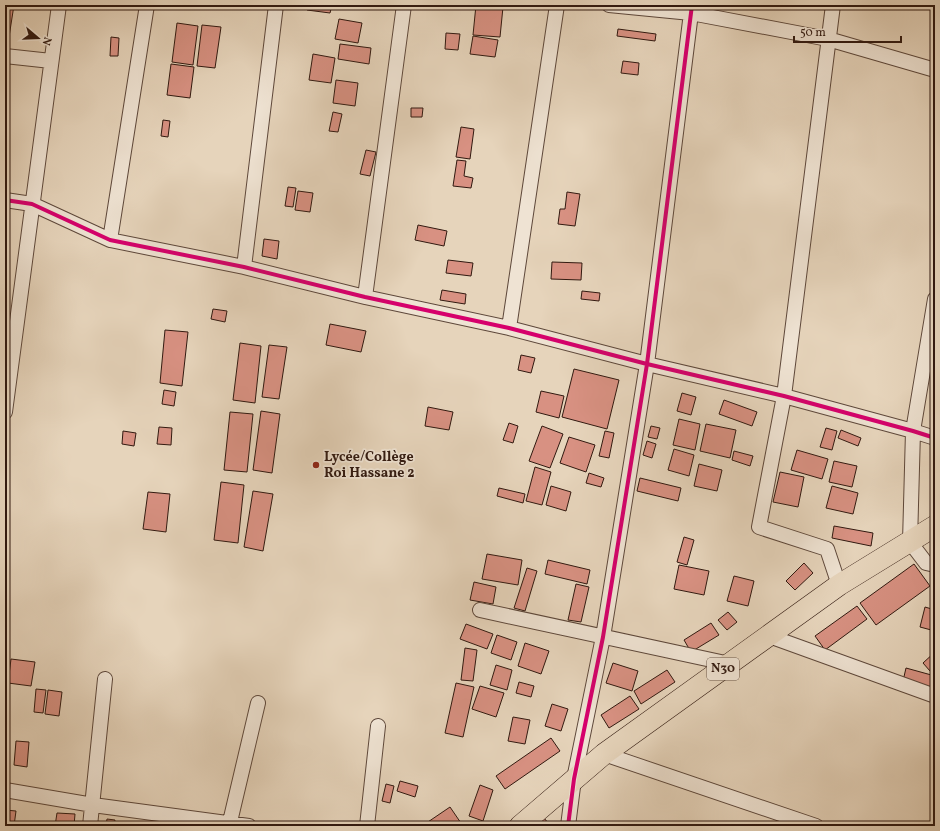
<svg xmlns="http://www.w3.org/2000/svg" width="940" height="831" font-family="Vollkorn,serif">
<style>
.building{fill:#d89182;stroke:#311910}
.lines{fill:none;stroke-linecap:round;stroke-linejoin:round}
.minor-casing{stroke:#5e483b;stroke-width:16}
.primary-casing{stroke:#311910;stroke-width:22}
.minor{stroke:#efe3d3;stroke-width:14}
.primary{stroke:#e6d4bb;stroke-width:21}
.cycleway-casing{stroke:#efe3d3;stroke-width:6}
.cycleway{stroke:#d6006c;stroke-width:4}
.poi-dot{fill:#8f2418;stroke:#efe3d3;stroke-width:1.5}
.labels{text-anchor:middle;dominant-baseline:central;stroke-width:3.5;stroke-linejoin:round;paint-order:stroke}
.shield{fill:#efe3d3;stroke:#6a564a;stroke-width:1}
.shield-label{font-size:13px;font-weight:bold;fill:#311910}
.poi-label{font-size:14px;font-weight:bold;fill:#311910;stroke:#efe3d3;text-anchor:start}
</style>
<rect width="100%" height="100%" fill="#e6d4bb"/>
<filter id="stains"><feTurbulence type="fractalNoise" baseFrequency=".005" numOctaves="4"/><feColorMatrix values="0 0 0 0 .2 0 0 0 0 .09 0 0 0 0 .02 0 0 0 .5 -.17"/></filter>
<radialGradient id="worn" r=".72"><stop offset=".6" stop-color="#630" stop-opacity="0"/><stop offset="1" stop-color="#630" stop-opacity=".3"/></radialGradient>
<path class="building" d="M5,5h9l-5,32 -4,-1z
M307,5h25l-2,8 -23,-3z
M476,5l27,2 -3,30 -27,-2z
M339,19l23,4 -4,20 -23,-4z
M177,23l21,3 -5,39 -21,-3z
M202,25l19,2 -6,41 -18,-2z
M618,29l38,5 -1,7 -38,-5z
M446,33l14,1 -2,16 -13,-1z
M473,36l25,4 -3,17 -25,-3z
M111,37l8,1 -1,18h-8z
M340,44l31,4 -2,16 -31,-5z
M313,54l22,4 -4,25 -22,-3z
M623,61l16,2 -1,12 -17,-2z
M171,64l23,3 -4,31 -23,-3z
M336,80l22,3 -3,23 -22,-3z
M411,108h12l-1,9h-11z
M333,112l9,2 -4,18 -9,-1z
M163,120l7,1 -2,16 -7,-1z
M461,127l13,2 -4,30 -14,-2z
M366,150l10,2 -6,24 -10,-2z
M457,160l9,1 -2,15 9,2 -2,10 -18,-2z
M288,187l8,1 -3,19 -8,-1z
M298,191l15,2 -3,19 -15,-2z
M567,192l13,2 -5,32 -17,-2 2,-15h5z
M418,225l29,6 -3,15 -29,-6z
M264,239l15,2 -2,18 -15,-3z
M448,260l25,3 -2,13 -25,-3z
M552,262l30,1 -1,17 -30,-1z
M442,290l24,4 -1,10 -25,-4z
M582,291l18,2 -1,8 -18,-2z
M213,309l14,2 -2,11 -14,-3z
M330,324l36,7 -5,21 -35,-7z
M165,330l23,2 -6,54 -22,-3z
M240,343l21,3 -6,57 -22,-3z
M269,345l18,2 -8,52 -17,-2z
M521,355l14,3 -4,15 -13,-3z
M574,369l45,11 -12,49 -45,-12z
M164,390l12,2 -2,14 -12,-2z
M541,391l23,5 -5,22 -23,-6z
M682,393l14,4 -5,18 -14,-4z
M724,400l33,12 -5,14 -33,-12z
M428,407l25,5 -4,18 -24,-4z
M261,411l19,3 -8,59 -19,-3z
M230,412l23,2 -6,58 -23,-2z
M679,419l21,5 -5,26 -22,-5z
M509,423l9,3 -5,17 -10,-3z
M706,424l30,6 -6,28 -30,-7z
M542,426l21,8 -13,34 -21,-7z
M651,426l9,2 -3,11 -9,-2z
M159,427l13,1 -1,17 -14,-1z
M826,428l11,3 -5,19 -12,-3z
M841,430l20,8 -3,8 -20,-8z
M123,431l13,2 -2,13 -12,-2z
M605,431l9,2 -5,25 -10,-2z
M569,437l26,8 -9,27 -26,-9z
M647,441l9,3 -4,14 -9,-3z
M674,449l20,6 -5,21 -21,-6z
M797,450l31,9 -6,20 -31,-9z
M734,451l19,5 -3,10 -18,-6z
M834,461l23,5 -5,21 -23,-5z
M699,464l23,6 -5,21 -23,-5z
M535,467l16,5 -9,33 -16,-4z
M780,472l24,5 -6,30 -25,-5z
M589,473l15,5 -3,9 -15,-4z
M640,478l41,10 -3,13 -41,-10z
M221,482l23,3 -6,58 -24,-3z
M551,486l20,6 -5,19 -20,-6z
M832,486l26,7 -5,21 -27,-6z
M499,488l26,6 -2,9 -26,-7z
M253,491l20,3 -10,57 -19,-4z
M148,492l22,2 -4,38 -23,-3z
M834,526l39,7 -2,13 -39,-8z
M684,537l10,3 -7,25 -10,-3z
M487,554l35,6 -4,25 -36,-6z
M548,560l42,10 -3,14 -42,-10z
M804,563l9,10 -18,17 -9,-9z
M914,564l16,22 -54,39 -16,-22z
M679,565l30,6 -5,24 -30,-6z
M527,568l10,3 -12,40 -11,-3z
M734,576l20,5 -6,25 -21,-5z
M474,582l22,5 -3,17 -23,-4z
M576,584l13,3 -8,35 -13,-2z
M857,606l10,13 -42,31 -10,-14z
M925,607l10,3v21l-15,-4z
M728,612l9,10 -10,8 -9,-10z
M711,623l8,12 -28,17 -7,-12z
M466,624l27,10 -6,15 -27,-10z
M497,635l20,7 -6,18 -20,-7z
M525,643l24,8 -8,23 -23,-8z
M465,648l12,2 -4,31 -12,-1z
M935,652v15l-5,4 -7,-8z
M11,659l24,3 -4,24 -23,-3z
M613,663l25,8 -6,20 -26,-8z
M496,665l16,5 -5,20 -17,-5z
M906,668l29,8v14l-32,-9z
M667,670l8,12 -34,22 -7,-13z
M519,682l15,4 -3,11 -15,-4z
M456,683l18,4 -11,50 -18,-4z
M480,686l24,7 -8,24 -24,-8z
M36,689l10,1 -3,23 -9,-1z
M48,690l14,2 -3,24 -14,-2z
M630,696l9,13 -30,19 -8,-13z
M552,704l16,5 -7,22 -16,-5z
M513,717l17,3 -5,24 -17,-3z
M551,738l9,13 -55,38 -9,-13z
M16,741l13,1 -2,25 -13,-2z
M400,781l18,5 -3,11 -18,-6z
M386,784l8,2 -4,17 -8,-2z
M480,785l13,5 -10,31 -14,-5z
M450,807l13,19h-41z
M5,810l11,1 -2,15h-9z
M57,813l18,1 -1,12h-19z
M544,818l5,6 -3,2h-10z
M107,819l8,1 -1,6h-8z"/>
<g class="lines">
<g class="minor-casing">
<path id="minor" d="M609,5l82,8 137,26 107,31
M833,5l-49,391 -25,131 68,22 12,36
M5,56l46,5
M5,200l27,4 78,36 134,27 121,30 144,31 138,36 137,32 129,35 22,7
M110,240l37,-235
M244,267l32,-262
M365,297l39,-292
M935,299l-22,132 -3,111 16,21 9,2
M509,328l48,-323
M5,412l54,-407
M480,610l250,54
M769,636l166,60
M604,754l212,72
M5,790l88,15 156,21
M90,826l15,-147
M229,826l29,-123
M367,826l11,-100
M568,826l6,-47 29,-142 44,-273 45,-359"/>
</g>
<g class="primary-casing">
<path id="primary" d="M520,826l84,-72 235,-169 96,-59"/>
</g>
<use href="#minor" class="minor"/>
<use href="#primary" class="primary"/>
<g class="cycleway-casing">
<path id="cycleway" d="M5,200l27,4 78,36 134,27 121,30 144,31 138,36 137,32 129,35 22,7
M568,826l6,-47 29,-142 44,-273 45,-359"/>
</g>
<use href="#cycleway" class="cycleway"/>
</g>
<circle class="poi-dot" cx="316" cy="465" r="4"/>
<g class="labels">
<rect class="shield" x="707" y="658" width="32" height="22" rx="3"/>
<g class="shield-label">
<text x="723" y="669">N30</text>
</g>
<g class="poi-label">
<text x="324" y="457">Lycée/Collège<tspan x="324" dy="16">Roi Hassane 2</tspan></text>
</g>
</g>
<rect width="940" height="831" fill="none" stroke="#e6d4bb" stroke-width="20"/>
<rect x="6" y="6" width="928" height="819" fill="none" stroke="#311910" stroke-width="2"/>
<rect x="10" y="10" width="920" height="811" fill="none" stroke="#311910"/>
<g transform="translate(38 38) rotate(109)" stroke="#efe3d3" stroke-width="3" paint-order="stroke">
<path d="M0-3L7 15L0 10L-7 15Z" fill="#311910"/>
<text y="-6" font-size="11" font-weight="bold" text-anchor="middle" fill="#311910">N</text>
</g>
<path d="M794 36v6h107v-6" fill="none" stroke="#311910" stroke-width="2"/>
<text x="800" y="36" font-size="12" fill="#311910" stroke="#efe3d3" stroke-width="3" paint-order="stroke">50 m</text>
<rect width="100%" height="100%" filter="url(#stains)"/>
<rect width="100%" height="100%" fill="url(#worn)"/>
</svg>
